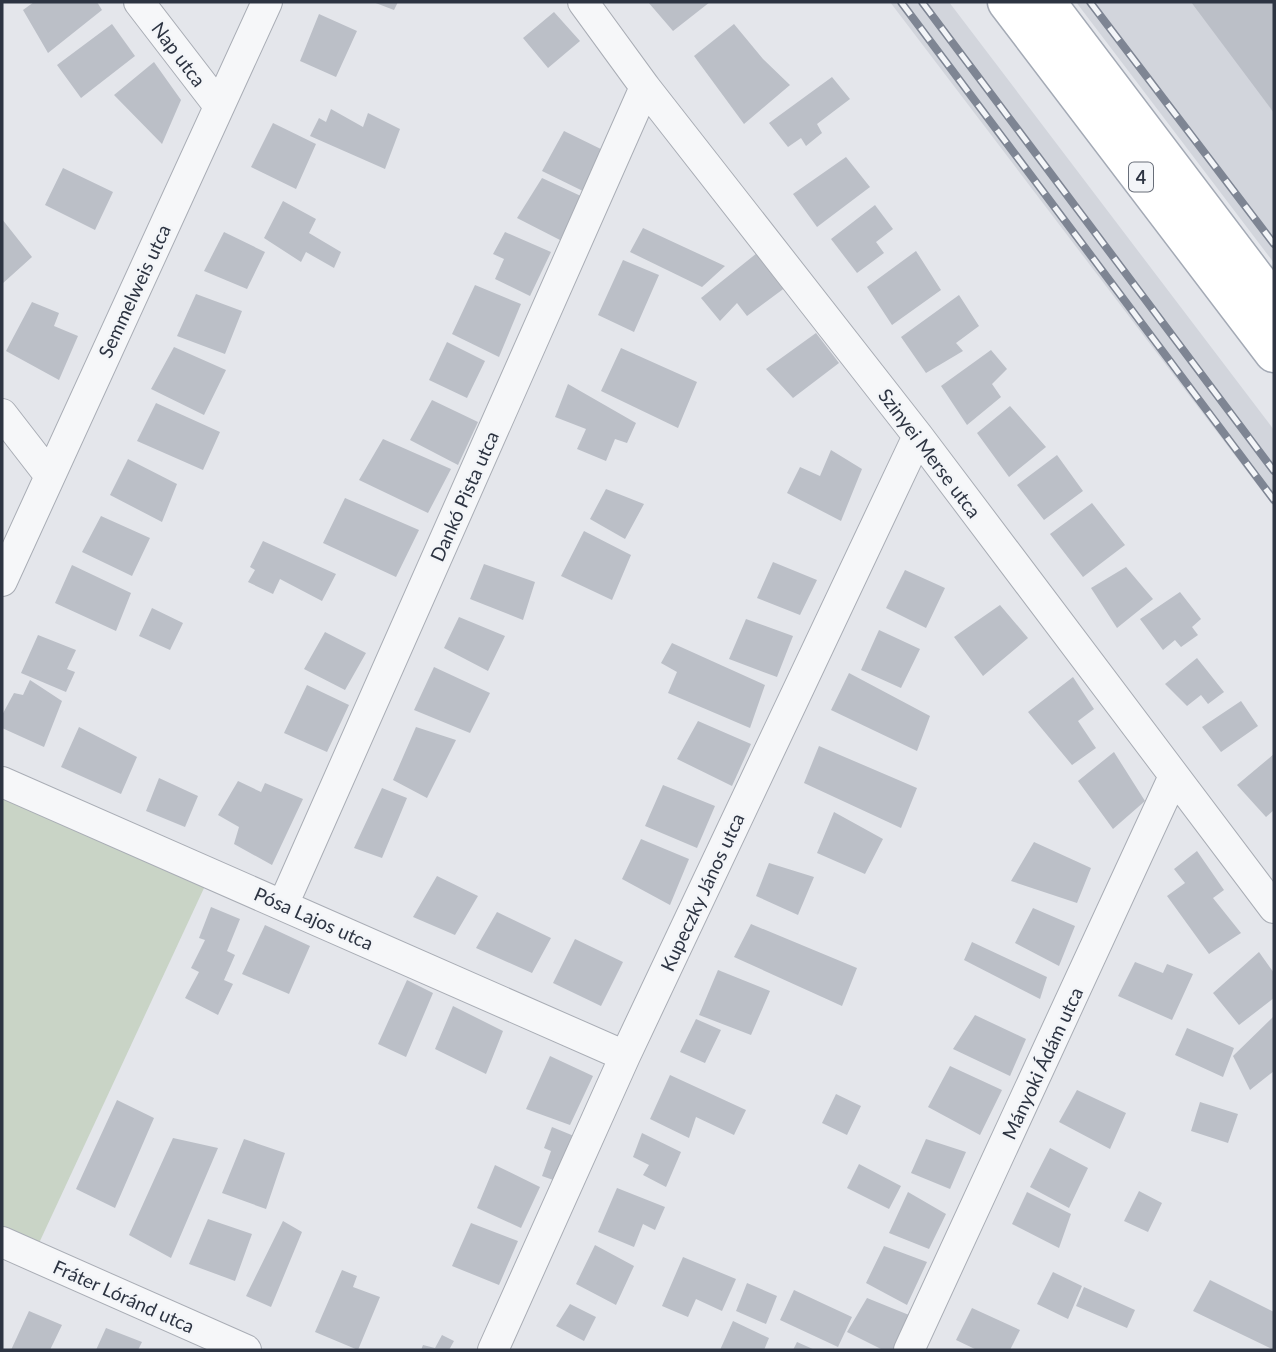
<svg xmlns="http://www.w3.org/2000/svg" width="1276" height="1352" font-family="Lato,sans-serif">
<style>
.built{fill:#d2d5dc}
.green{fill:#c9d4c6}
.building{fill:#bbbfc7}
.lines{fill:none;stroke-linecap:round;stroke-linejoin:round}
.street-casing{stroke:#a9adb5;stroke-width:32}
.primary-casing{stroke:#a4aab5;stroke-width:41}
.street{stroke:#f6f7f9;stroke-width:30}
.primary{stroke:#fff;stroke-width:38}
.rail-casing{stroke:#7e8593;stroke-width:8}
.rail{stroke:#f3f5f8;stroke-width:5;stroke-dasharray:16;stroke-linecap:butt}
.labels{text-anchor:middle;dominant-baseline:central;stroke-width:5;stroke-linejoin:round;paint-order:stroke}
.shield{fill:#f3f5f8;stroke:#686e79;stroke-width:2}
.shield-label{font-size:18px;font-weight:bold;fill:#2d3442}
.street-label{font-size:19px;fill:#2d3442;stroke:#f3f5f8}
</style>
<rect width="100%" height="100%" fill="#e4e6eb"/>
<path class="built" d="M890,2h59l325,428v77z
M1076,2h198v261z"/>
<path class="green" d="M2,783l209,90 -178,383 -31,-14z"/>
<path class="building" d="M34,2h63l5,8 -54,43 -25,-43z
M373,2h25l-4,8z
M648,2h62l-37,29z
M1191,2h83v111z
M554,12l26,29 -32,27 -25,-30z
M319,14l38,17 -21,46 -36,-16z
M112,24l23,32 -54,42 -24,-33z
M734,24l29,35 27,26 -46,39 -50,-68z
M154,62l27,38 -19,44 -48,-49z
M832,77l18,22 -33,25 5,9 -16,13 -5,-8 -13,9 -19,-24z
M331,109l32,18 5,-14 32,16 -15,40 -75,-33 9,-18 7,4z
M273,123l43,21 -20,45 -45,-22z
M564,131l43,21 -18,42 -47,-23z
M846,157l24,30 -53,40 -24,-33z
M63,168l50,24 -18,38 -50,-25z
M542,178l41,19 -23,43 -43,-22z
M283,201l33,18 -7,14 32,19 -7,16 -28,-16 -5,10 -37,-24z
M875,205l18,24 -17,13 8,11 -27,20 -26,-34z
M2,219l30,38 -30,27z
M643,228l82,38 -23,21 -72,-35z
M224,232l41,20 -18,37 -43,-18z
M505,232l46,20 -21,44 -35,-17 9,-20 -11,-5z
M916,251l25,39 -49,35 -25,-38z
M757,253l29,34 -39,29 -10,-13 -17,18 -19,-23z
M623,260l36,15 -25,57 -36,-17z
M475,285l46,19 -22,53 -47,-23z
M196,294l46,17 -17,43 -48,-18z
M959,295l20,31 -23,17 7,8 -37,22 -25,-36z
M32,302l27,11 -5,13 24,10 -19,44 -53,-29z
M816,333l23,30 -46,35 -27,-29z
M447,342l38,19 -18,37 -38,-18z
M174,347l52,23 -22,45 -53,-26z
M621,348l76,34 -19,46 -77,-37z
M991,350l16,19 -15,15 9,13 -34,28 -26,-39z
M568,384l68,39 -9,20 -12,-4 -9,22 -29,-12 9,-20 -31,-12z
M432,400l46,22 -20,43 -48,-25z
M156,403l64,29 -17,38 -66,-29z
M1010,406l36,41 -37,30 -32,-44z
M383,439l68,30 -23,44 -69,-33z
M831,450l31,19 -21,52 -54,-28 13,-26 20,9z
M1057,455l26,36 -39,29 -27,-35z
M128,459l49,25 -15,38 -52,-27z
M606,489l38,15 -19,35 -35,-20z
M345,498l74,32 -23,47 -73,-34z
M1092,503l33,42 -42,32 -33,-43z
M101,516l49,22 -18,38 -50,-24z
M584,531l47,24 -19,45 -51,-24z
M263,541l73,33 -14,27 -42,-22 -7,15 -25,-12 7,-12 -5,-3z
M773,562l44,18 -17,35 -43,-17z
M484,564l51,18 -12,38 -53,-21z
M72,565l59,28 -15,38 -61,-28z
M1126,567l27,32 -36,29 -26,-40z
M905,570l40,18 -19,40 -40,-20z
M1180,592l21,27 -9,8 6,8 -17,12 -6,-7 -12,10 -23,-31z
M1000,605l28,33 -45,38 -29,-39z
M152,608l31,15 -13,27 -31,-14z
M459,617l46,19 -17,35 -44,-23z
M746,619l47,17 -16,41 -48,-18z
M879,630l41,19 -19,39 -40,-18z
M325,632l41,21 -21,37 -41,-21z
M38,635l38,15 -9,19 8,3 -9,20 -45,-19z
M672,643l93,42 -15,43 -82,-35 9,-21 -16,-9z
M1197,658l27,34 -16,12 -7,-9 -14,11 -22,-22z
M434,667l56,26 -20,40 -56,-23z
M849,673l81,43 -13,35 -86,-41z
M1073,677l21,32 -16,12 18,27 -24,17 -44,-53z
M30,680l32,21 -18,46 -42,-19v-13l12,-22 9,2z
M307,685l42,20 -22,47 -43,-19z
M1241,701l17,25 -37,26 -19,-25z
M698,721l53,23 -19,42 -55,-27z
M79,727l58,30 -16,37 -60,-27z
M416,727l40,13 -29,58 -34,-18z
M819,746l98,42 -16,40 -97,-45z
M1114,752l31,49 -32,28 -35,-48z
M1274,754v56l-8,7 -29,-32z
M159,778l39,18 -13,31 -39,-16z
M238,781l23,11 4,-9 38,16 -31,66 -38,-21 5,-17 -21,-12z
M663,785l52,21 -18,42 -52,-22z
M382,788l25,10 -25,60 -28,-10z
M834,812l49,27 -18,35 -48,-21z
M641,839l48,20 -19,46 -48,-26z
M1034,842l57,26 -14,35 -66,-22z
M1197,851l27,39 -11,8 28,35 -32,21 -42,-58 18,-13 -11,-14z
M769,863l45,14 -16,38 -42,-19z
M437,876l41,20 -23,39 -42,-18z
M211,907l29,12 -13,32 8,4 -11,25 9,4 -15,31 -33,-17 14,-26 -8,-4 14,-28 -6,-2z
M1033,908l42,18 -16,40 -44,-23z
M497,912l54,26 -19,35 -56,-25z
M751,924l106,44 -15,38 -108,-49z
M265,925l45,21 -21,48 -47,-20z
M575,939l48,23 -22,44 -48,-23z
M972,942l75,35 -7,22 -76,-39z
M1259,952l15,21v25l-35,27 -26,-32z
M1135,962l28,11 4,-9 26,10 -21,46 -54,-24z
M718,970l52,21 -19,44 -52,-20z
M407,980l26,13 -27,64 -28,-13z
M453,1006l50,25 -17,43 -51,-25z
M975,1015l51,24 -16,37 -57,-27z
M1274,1016v55l-24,19 -17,-34z
M696,1019l25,11 -16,33 -25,-11z
M1187,1028l47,20 -11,29 -48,-22z
M550,1056l43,20 -23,49 -44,-16z
M950,1066l52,24 -22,45 -52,-28z
M670,1075l76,35 -12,25 -38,-18 -7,21 -39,-19z
M1077,1090l49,23 -16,36 -51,-27z
M836,1094l25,12 -14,29 -25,-12z
M117,1100l37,18 -39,90 -39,-19z
M1200,1102l38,12 -10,29 -37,-12z
M552,1127l22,9 -18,45 -14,-5 9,-25 -7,-3z
M642,1133l39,19 -15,35 -23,-12 6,-10 -16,-8z
M173,1138l45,10 -47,110 -42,-23z
M244,1139l41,14 -19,56 -44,-16z
M926,1139l40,13 -16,37 -39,-16z
M1050,1148l38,20 -19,40 -39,-21z
M859,1164l42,22 -12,23 -42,-21z
M495,1165l45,22 -19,41 -44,-20z
M617,1188l48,19 -10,23 -12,-6 -9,23 -36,-15z
M1139,1191l23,12 -14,29 -24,-11z
M908,1192l38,22 -17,35 -40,-16z
M1027,1192l44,22 -12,34 -47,-24z
M208,1219l44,15 -17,47 -46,-17z
M283,1221l19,11 -31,75 -25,-11z
M471,1223l47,18 -19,44 -47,-19z
M595,1245l39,21 -18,39 -40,-21z
M884,1246l43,16 -20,43 -41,-22z
M683,1257l53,22 -14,32 -26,-12 -8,18 -26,-11z
M342,1270l15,6 -4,11 27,10 -22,53 -43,-18z
M1053,1272l29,14 -14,33 -31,-15z
M1210,1280l64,32v38l-81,-39z
M747,1283l30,13 -11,28 -30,-13z
M1084,1287l51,23 -8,18 -51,-22z
M794,1290l58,27 -14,30 -58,-27z
M867,1298l42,17 -15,35h-11l-36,-18z
M570,1304l26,13 -12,24 -28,-15z
M972,1308l48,22 -10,20h-33l-21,-10z
M29,1311l33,14 -12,25h-39z
M733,1321l36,17 -5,12h-44z
M106,1328l36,14 -4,8h-42z
M442,1335l12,6 -5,9h-28l2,-5 12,3z
M797,1342l18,8h-22z"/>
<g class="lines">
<g class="street-casing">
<path id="street" d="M139,2l80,104
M583,2l62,85 273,349 356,472
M2,414l48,62
M2,581l265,-579
M2,782l623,274
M283,905l362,-818
M2,1242l244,108
M493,1350l132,-294 293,-620
M909,1350l265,-574"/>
</g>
<g class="primary-casing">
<path id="primary" d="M1007,2l267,351
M1046,2l228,301"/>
</g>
<use href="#street" class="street"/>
<use href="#primary" class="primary"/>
<g class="rail-casing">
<path id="rail" d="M901,2l373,498
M922,2l352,469
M1090,2l184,242"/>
</g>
<use href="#rail" class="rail"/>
</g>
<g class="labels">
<rect class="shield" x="1129" y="162.5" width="24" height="29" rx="5"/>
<g class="shield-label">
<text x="1141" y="177">4</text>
</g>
<g class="street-label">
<text transform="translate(179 54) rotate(53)">Nap utca</text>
<text transform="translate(134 291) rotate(-65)">Semmelweis utca</text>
<text transform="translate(930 453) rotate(53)">Szinyei Merse utca</text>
<text transform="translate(464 496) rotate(-66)">Dankó Pista utca</text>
<text transform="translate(702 892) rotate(-65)">Kupeczky János utca</text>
<text transform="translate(314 918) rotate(24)">Pósa Lajos utca</text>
<text transform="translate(1042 1063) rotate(-65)">Mányoki Ádám utca</text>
<text transform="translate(124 1296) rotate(24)">Fráter Lóránd utca</text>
</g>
</g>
<rect width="1276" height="1352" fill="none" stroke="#2d3442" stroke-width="7"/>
</svg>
